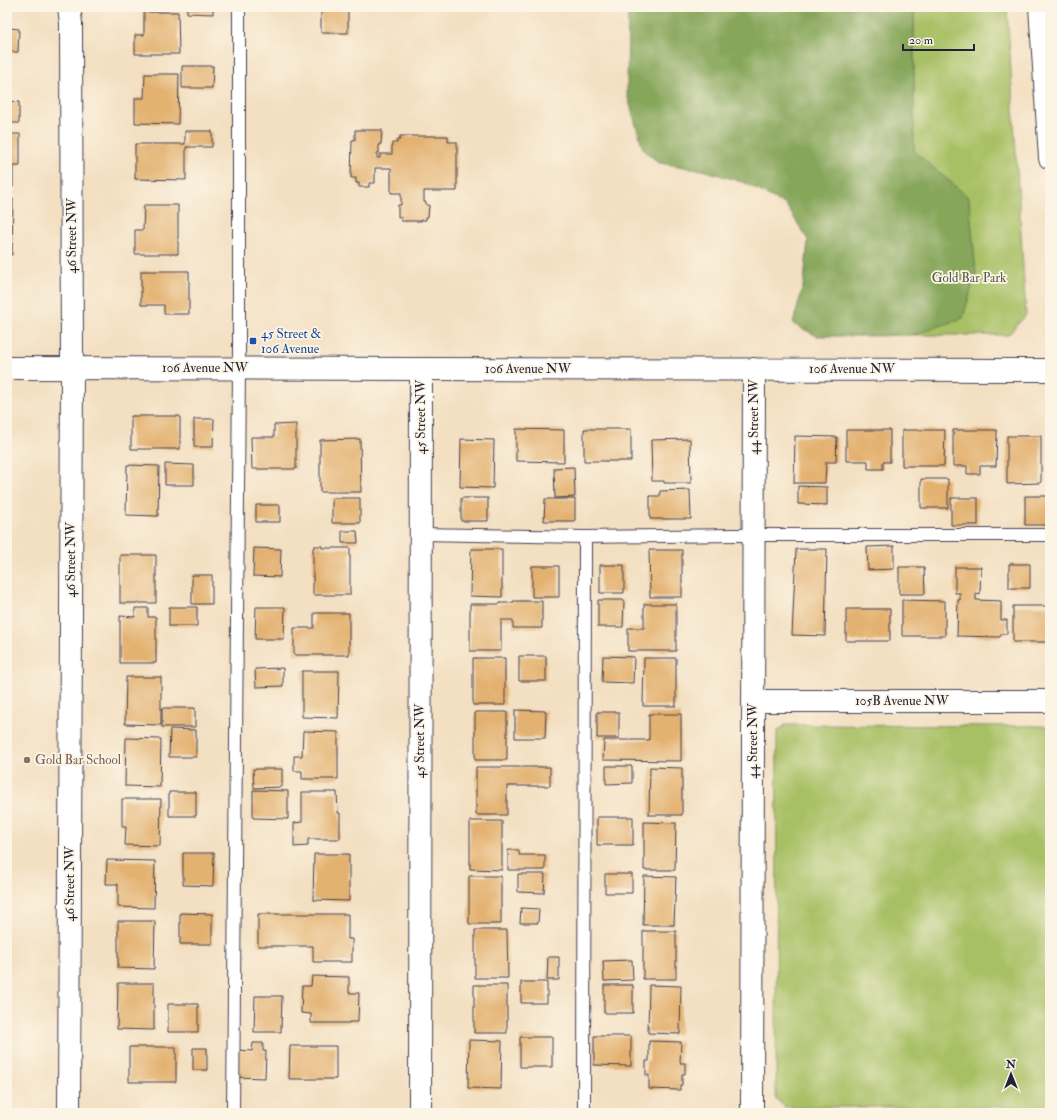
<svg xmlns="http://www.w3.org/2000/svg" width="1057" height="1120" font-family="'IM FELL Double Pica',serif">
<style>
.green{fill:#a8c065;stroke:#657150}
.forest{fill:#86a65a;stroke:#54644a}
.building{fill:#e3b170}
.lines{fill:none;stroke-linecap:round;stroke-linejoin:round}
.service-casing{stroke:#413e4f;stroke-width:14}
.minor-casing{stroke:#413e4f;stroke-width:24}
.tertiary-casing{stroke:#413e4f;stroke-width:24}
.service{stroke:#fff;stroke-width:12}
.minor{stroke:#fff;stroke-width:22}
.tertiary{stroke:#fff;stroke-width:22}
.transit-dot{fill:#1a4fb4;stroke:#fcf5e5;stroke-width:1.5}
.education-dot{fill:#8d6e63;stroke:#fcf5e5;stroke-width:1.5}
.labels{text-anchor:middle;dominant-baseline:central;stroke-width:3.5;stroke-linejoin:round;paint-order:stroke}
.street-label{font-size:13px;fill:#22223b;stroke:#fcf5e5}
.park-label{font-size:13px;fill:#51594a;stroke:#fcf5e5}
.transit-label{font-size:13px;fill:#164399;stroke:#fcf5e5;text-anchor:start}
.education-label{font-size:13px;fill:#785e54;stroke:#fcf5e5;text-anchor:start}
</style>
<rect width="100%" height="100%" fill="#fcf5e5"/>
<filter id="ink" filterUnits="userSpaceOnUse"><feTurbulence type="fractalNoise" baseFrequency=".025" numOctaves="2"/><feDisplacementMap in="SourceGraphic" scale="8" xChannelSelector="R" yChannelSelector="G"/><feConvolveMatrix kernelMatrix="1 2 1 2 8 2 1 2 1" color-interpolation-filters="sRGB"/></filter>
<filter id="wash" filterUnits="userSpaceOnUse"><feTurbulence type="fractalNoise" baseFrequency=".012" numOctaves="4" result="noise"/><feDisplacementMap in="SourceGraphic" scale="16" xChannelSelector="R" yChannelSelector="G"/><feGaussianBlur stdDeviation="0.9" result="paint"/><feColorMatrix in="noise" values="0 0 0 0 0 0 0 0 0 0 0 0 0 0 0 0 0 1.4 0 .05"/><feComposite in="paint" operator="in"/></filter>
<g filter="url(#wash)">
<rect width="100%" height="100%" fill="#f3dfc1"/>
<path class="green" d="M914,7h93l19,308 -18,20h-95z
M785,725l265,1v381h-265l-9,-8 1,-367z"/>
<path class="forest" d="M628,7h286v144l55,47 7,75 -13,45 -50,17 -44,1h-52l-24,-12 11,-42 4,-42 -22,-35 -41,-22 -42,-13 -44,-7 -16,-14 -16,-55z"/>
<g id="blocks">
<path class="building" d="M187,7h26v7l-26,-1z
M321,7h27v26h-27z
M144,12h34l1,42h-44v-19h9z
M7,20h2v8l10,1 -1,23h-11z
M182,66h31l-1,22h-30z
M145,74h34l-1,50 -43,-1v-25h9z
M7,101l12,1v21h-12z
M355,130h27l-1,14h-2v9h-2v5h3v-4h12v-11h5v-3h3v-4h48v6h9v49h-33v11h2v3h3l-1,12h-2v3h-5v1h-20v-4h-3v-12h3v-12h-10v-25h-16v15h-6v4h-10v-4h-3v-5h-5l1,-38h3z
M185,131h27v16h-26v33l-51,-1v-35h50z
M7,134h13v32h-7v21h-6z
M7,199h6l-1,56h-5z
M144,205h34v49h-43v-24h8z
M141,271h48v43h-25v-9h-23z
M131,416h49v33h-49z
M194,419h20l-1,28h-19z
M296,424v45h-44l-1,-32h23v-12z
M516,429l48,1v32l-48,-1z
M584,429h47v32h-47z
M846,430h44v32h-7v7h-15v-8h-22z
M902,430h43l-1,36h-42z
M953,430h44l-1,36h-16v8h-13v-8h-14z
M795,436l42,1 -1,25h-10l-1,21h-31z
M1007,436h34v47l-34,1z
M360,439l1,53h-41v-52z
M461,439l33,1 -1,48 -33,-1z
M690,439l1,44h-27v-2h-12l-1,-41z
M165,464l29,1v20h-29z
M127,465l32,1 -1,50 -32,-1z
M574,467l1,30 -20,1 -1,-30z
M921,479h27v29h-27z
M798,486l29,1v18l-29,-1z
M690,490l1,29h-41v-23h10v-5z
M1025,496h25v29h-25z
M332,498h28v25h-28z
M461,498h27v23h-27z
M951,498h27v27h-27z
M545,499h30v22h-31z
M256,505h24v17h-24z
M342,531h15l1,12h-16z
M314,546h8v2h28v47h-37v-47h1z
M894,546v23l-26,1 -1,-23z
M254,548l27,1 -1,28 -27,-1z
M471,549h31v48l-32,-1z
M796,549h31l-2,87 -33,-1z
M649,550h33v47h-32z
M120,555h36v48h-36z
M1009,564h21v24h-21z
M600,565h24v28h-24z
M532,566h27v31h-27z
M899,567h25l1,27h-26z
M955,567h26l-1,27 -4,-1v7l25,1v19h6v14h-6l-1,3 -43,-1 1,-36h2v-7h-5z
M192,575h20v29h-20z
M598,600h26l-1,27h-25z
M902,600l43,1v35h-43z
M513,601h29v27h-29v-8h-12v31h-31v-47h30v-1h13z
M644,604h32v47h-48v-23h16z
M1013,606h37v36h-37z
M169,607h28v19h-28z
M256,607h29l-1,32h-29z
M135,608h13v9h8v46h-36v-47l15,1z
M846,609h44v32h-44z
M314,613h35v42h-55v-27h20z
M519,656h27v25h-27z
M603,656l31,1 -1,26 -31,-1z
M473,658h32v47h-32z
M644,658h32v48h-33z
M283,668v18l-27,1 -1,-18z
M302,671h37l-1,47 -36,-1z
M126,677h35v48l-36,-1z
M162,708h33v19h-33z
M515,710l31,1 -1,27h-30z
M475,712h32v48h-32z
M597,712h22v26h-22z
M649,714h32v47l-78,-1 1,-20h45z
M170,729l26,1v27h-27z
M303,731l35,1v47h-36v-8h-8v-15h8z
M126,738l35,1 -1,48 -35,-1z
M606,766h26v17l-26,1z
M476,767h74v19h-43v29h-31z
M650,767l32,1v47h-33z
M253,769h29v18l-28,1z
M253,790l35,1v28l-35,-1z
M169,792h27v24h-27z
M302,792h35l1,21h2v26h-32v7l-14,1v-24l8,-1z
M122,799h39l-1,47 -35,-1 1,-19h-4z
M597,817h36v28h-36z
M470,821h32v49l-32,-1z
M644,822l32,1 -1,47h-31z
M508,850h11v5h26v15h-37z
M183,853h31l-1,33 -30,-1z
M314,854h35v47l-36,-1z
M107,860l48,1 -1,47 -36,-1v-23h-12z
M518,874h27l-1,19 -26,-1z
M605,874h27v19h-27z
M469,876h32v48h-32z
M644,876l32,1 -2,48h-31z
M521,908l18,1 -1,14h-18z
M180,913l32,1v30h-32z
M258,914h90v25h4v23h-39v-16h-55z
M118,921h37l-1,48 -36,-1z
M475,930h32l1,48h-33z
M643,931h33v48h-33z
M548,957h11v23h-12z
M632,960l1,20 -29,1 -1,-20z
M312,976l37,1v16h10l-1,29h-9v1h-38v-9l-10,-1 1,-27h9z
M521,982h26v21h-26z
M118,983h36v47l-37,-1z
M474,985h33v48h-33z
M604,985h29v28h-29z
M649,985l32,1 -1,48 -32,-1z
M255,996h27l-1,36h-27z
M168,1004h30v28h-30z
M594,1036h37v30l-37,-1z
M520,1037h32v30h-32z
M469,1040l33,1 -1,48 -33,-1z
M649,1041l32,1 -1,21h5v11h-3v11h-2v5l-31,-1v-14h-3v-14h3z
M253,1043h10v8h3l-1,27 -30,-1 1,-27 16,1z
M290,1046h46v33h-47z
M129,1047h47v35h-47z
M193,1048h14v22h-14z"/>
</g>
</g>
<g filter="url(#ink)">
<use href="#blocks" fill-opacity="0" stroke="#413e4f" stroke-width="1"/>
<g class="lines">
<g class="service-casing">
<path id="service" d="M421,534l164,3 150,-2h315
M233,1113l6,-745v-361
M584,1113l1,-576"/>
</g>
<g class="minor-casing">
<path id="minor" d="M1040,7l10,151
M421,369l629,1
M753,701h297
M69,1113l3,-745 -1,-345 -2,-16
M752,1113l2,-744"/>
</g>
<g class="tertiary-casing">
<path id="tertiary" d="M7,368l414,1 -1,744"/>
</g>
<use href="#service" class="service"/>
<use href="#minor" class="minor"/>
<use href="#tertiary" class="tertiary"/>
</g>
</g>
<rect class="transit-dot" x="249" y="337" width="8" height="8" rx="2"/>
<circle class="education-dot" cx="27" cy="760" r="4"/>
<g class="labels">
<g class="street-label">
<text transform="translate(72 236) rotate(-90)">46 Street NW</text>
<text x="205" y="368">106 Avenue NW</text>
<text x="528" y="369">106 Avenue NW</text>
<text x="852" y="369">106 Avenue NW</text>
<text transform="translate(421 417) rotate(-90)">45 Street NW</text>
<text transform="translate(754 417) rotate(-90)">44 Street NW</text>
<text transform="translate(71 560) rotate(-90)">46 Street NW</text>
<text x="902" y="701">105B Avenue NW</text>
<text transform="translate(420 741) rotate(-90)">45 Street NW</text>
<text transform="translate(753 741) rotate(-90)">44 Street NW</text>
<text transform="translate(70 884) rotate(-90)">46 Street NW</text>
</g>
<g class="park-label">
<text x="969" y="278">Gold Bar Park</text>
</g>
<g class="transit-label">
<text x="261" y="334">45 Street &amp;<tspan x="261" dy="15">106 Avenue</tspan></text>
</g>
<g class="education-label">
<text x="35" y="760">Gold Bar School</text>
</g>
</g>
<rect width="1057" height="1120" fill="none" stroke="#fcf5e5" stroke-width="24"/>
<g transform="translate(1011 1074)" stroke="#fcf5e5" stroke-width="3" paint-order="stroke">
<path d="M0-3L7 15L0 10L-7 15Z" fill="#22223b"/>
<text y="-6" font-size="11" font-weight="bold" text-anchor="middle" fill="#22223b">N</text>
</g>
<path d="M903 44v6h71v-6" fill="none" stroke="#22223b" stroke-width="2"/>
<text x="909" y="44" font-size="12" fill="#22223b" stroke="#fcf5e5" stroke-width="3" paint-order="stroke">20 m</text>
</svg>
